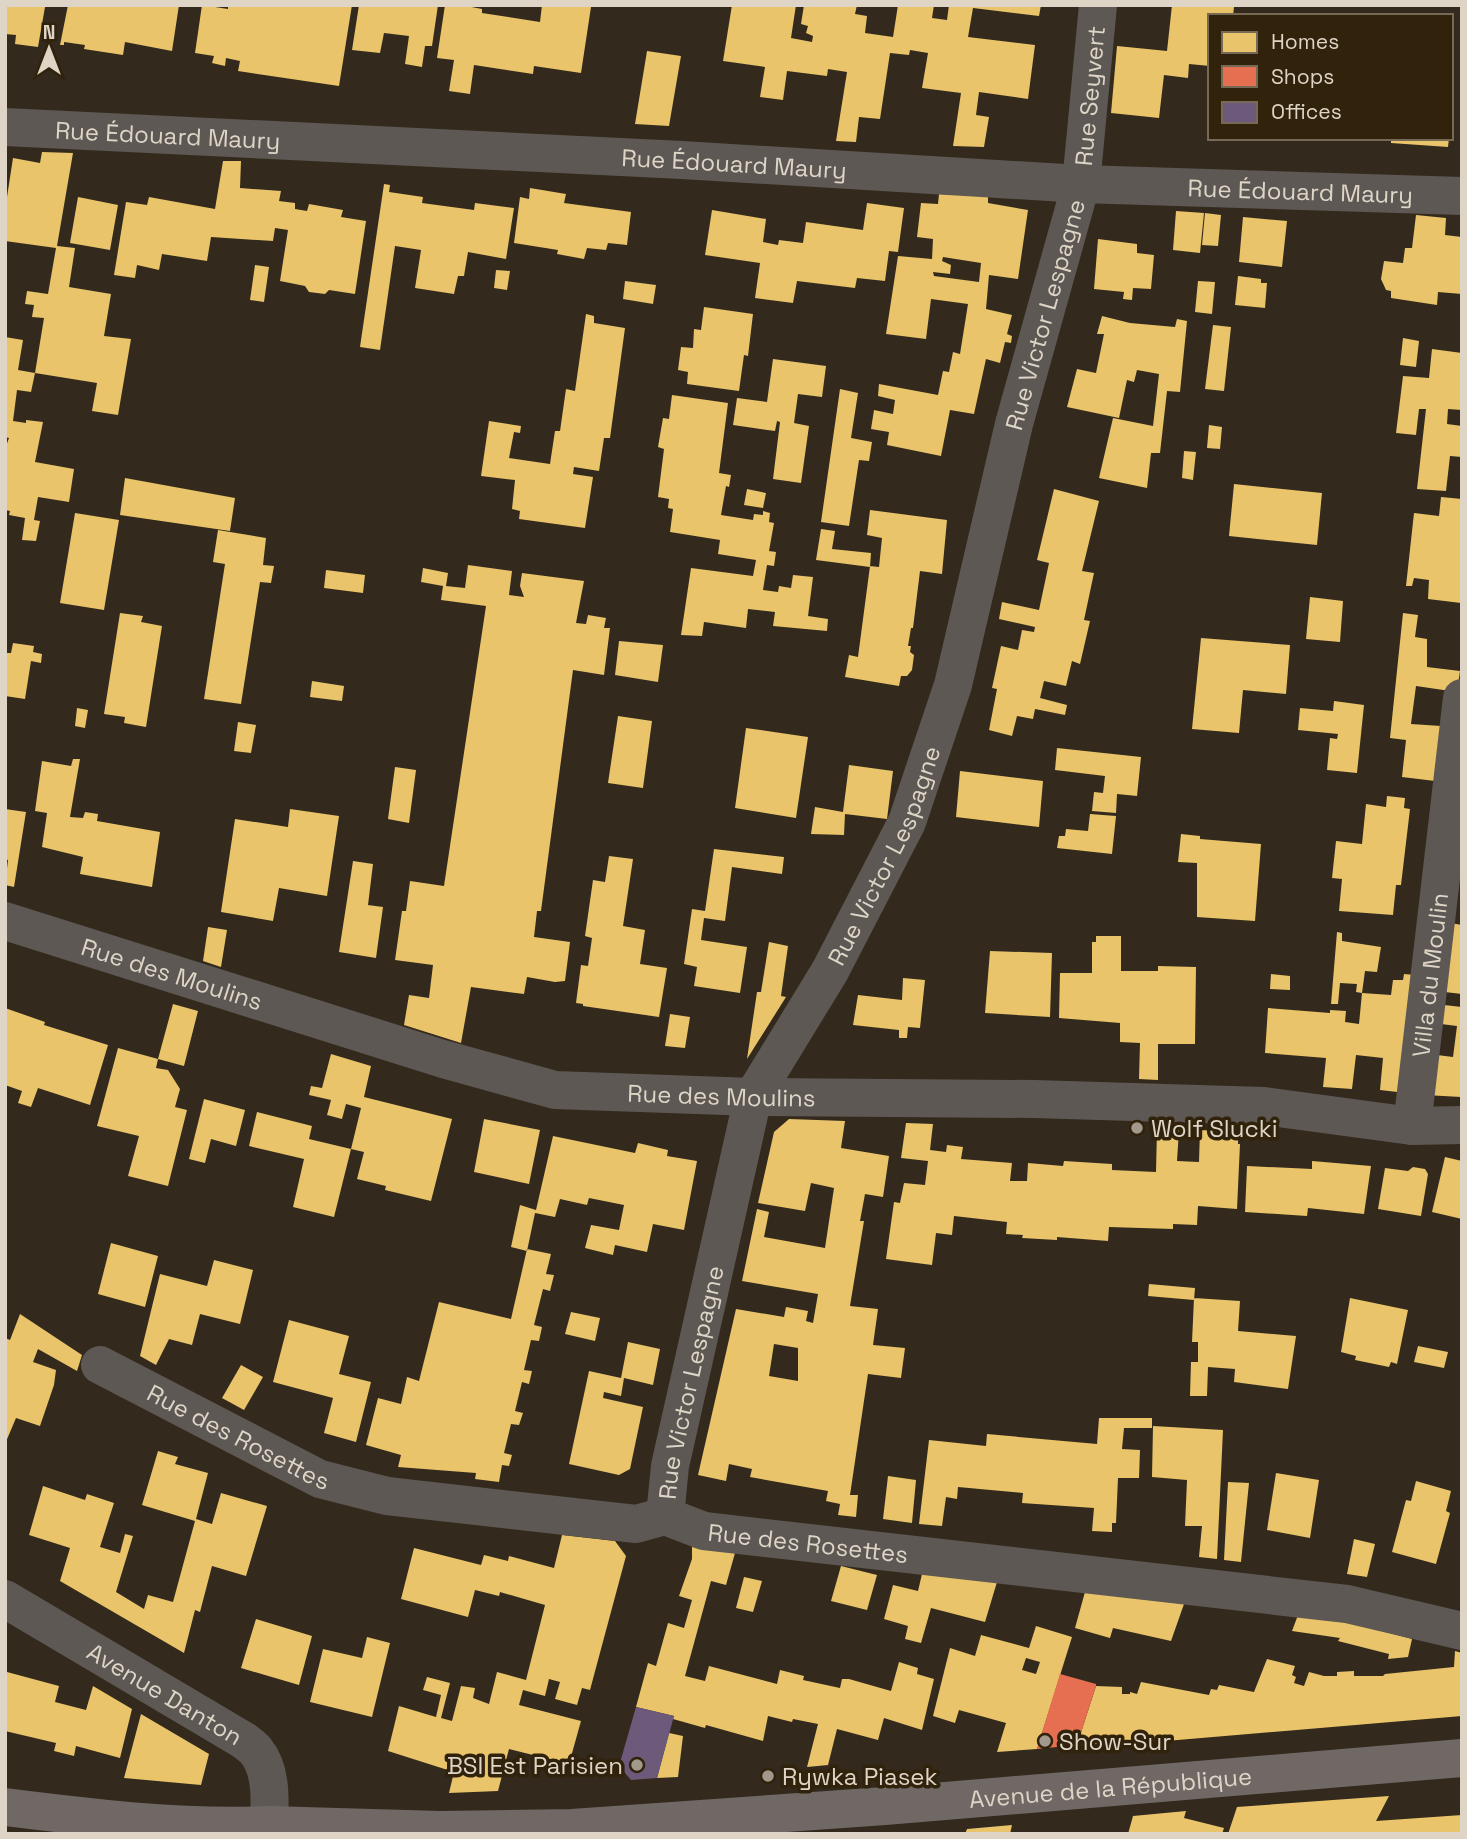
<svg xmlns="http://www.w3.org/2000/svg" width="1467" height="1839" font-family="'Space Grotesk',sans-serif">
<style>
.homes{fill:#e9c46a;fill-rule:evenodd}
.shops{fill:#e76f51}
.offices{fill:#6d597a}
.lines{fill:none;stroke-linecap:round;stroke-linejoin:round}
.minor{stroke:#5e5854;stroke-width:38}
.major{stroke:#6f6864;stroke-width:38}
.poi-dot{fill:#a2998c;stroke:#31220b;stroke-width:2.5}
.labels{text-anchor:middle;dominant-baseline:central;stroke-width:7;stroke-linejoin:round;paint-order:stroke}
.street-label{font-size:24px;fill:#ded5c7;stroke:#31220b}
.poi-label{font-size:24px;fill:#ded5c7;stroke:#31220b;text-anchor:start}
</style>
<rect width="100%" height="100%" fill="#332a1d"/>
<path class="homes" d="M5,5l40,2 -7,40 -23,-3 1,-9 -11,-1z
M68,5h111l-7,46 -47,-9 -2,13 -39,-6 1,-4 -21,-3v3h-4z
M202,5l26,4v-4h124l-13,81 -101,-15 2,-10 -14,-3 -1,8 -13,-3 2,-7 -19,-3z
M359,5h79l-6,41h-7l-3,21 -17,-3 4,-28 -25,-3 -4,20 -28,-3z
M445,5h16l21,4v4l58,9 2,-17 49,2 -10,66 -47,-7 -1,8 -59,-9 -4,29 -21,-3 5,-31 -17,-2z
M732,5h64l-5,33 21,4 1,-6 -7,-3 2,-7 -7,-2 3,-19h53l-2,9 12,2 -2,17 28,4 5,-32h36l-2,13 15,2 2,-15h92l-2,11 -66,-8 -5,29 67,8 -7,54 -49,-7 -3,23 13,2 -5,30 -31,-1 8,-53 -39,-5 6,-35 -18,-3 -1,5 -19,-2 -10,66 -21,-2 -3,25 -20,-1 11,-69 -19,-3 -1,7 -40,-5 -4,29 -23,-3 5,-30 -42,-6z
M1172,5l62,2 -1,9h-23v50l-21,-2 -1,14 -24,-3 -5,43 -48,-5 6,-67 50,5z
M647,51l34,5 -12,70 -34,-2z
M1391,138h58l-1,9 -57,-4z
M42,152l31,1 -16,93 18,2 -6,39 42,7 -7,42 27,3 -13,76 -26,-4 5,-28 -62,-10 -4,19 -14,-2 -4,31 13,2v-3l17,2 -8,40 39,7 -5,33 -31,-5 -4,23 6,1 -4,20 -14,-1 3,-22 -16,-3 1,-4 -5,-1v-61l4,-11 -4,-1v-100l18,3 -5,30 17,3 9,-55 -12,-1 2,-12 -9,-1 2,-13 21,3 8,-46 -51,-7v-31l8,-52 27,5z
M223,161h18l-1,27 41,3 -2,10 16,2v6l12,2 2,-7 34,6 -2,7 25,4 -11,73 -26,-4 -4,4 -16,-2 -4,-6 -25,-5 8,-51 -13,-2 -2,13 -62,-4 -4,24 -45,-7 -3,16 -22,-5 -2,13 -21,-3 12,-73 21,3 2,-8 66,12z
M384,184l6,1 -1,7 34,5 -1,6 52,7 1,-7 39,5 -8,51 -38,-7 -4,24h-6l-4,18 -39,-6 6,-38 -26,-4 -15,104 -20,-3z
M530,188l36,6 -2,9 67,9 -4,33 -19,-2 -2,7 -19,-2 -3,11 -27,-5 1,-4 -44,-7 6,-46 9,2z
M939,194l49,2v7l40,7 -10,69 -29,-4 -3,34 26,6 -5,19 5,2 -1,7 -6,-1 -5,21 -14,-4 -12,55 -24,-4 -9,46 -54,-11 2,-13 -18,-3 3,-19 19,4 2,-14 -17,-4 1,-12 59,11 5,-24 6,1 4,-20 7,2 8,-50 -37,-5 -5,40 -40,-5 12,-78 34,3 1,-20 -16,-2 4,-34 17,1zM943,257l38,6 -2,19 -45,-6 -1,-4 17,2 1,-9 -9,-4z
M78,197l40,8 -8,45 -40,-7z
M867,203l37,5 -6,44 -9,-1 -4,30 -28,-3 -2,10 -58,-7 -4,22 -38,-5 5,-35 -55,-8 7,-45 54,9 -3,23 15,3 1,-5 24,3 3,-21 57,8z
M1176,211l28,2 -4,40 -27,-3z
M1205,213l16,2 -3,31 -16,-1z
M1416,215l30,3 -1,17 17,2v57l-24,-2 -1,13 -46,-7v-7l-5,-1 -5,-11 3,-18 19,2 2,-15h7z
M1243,217l44,4 -5,46 -43,-5z
M1098,239l39,5v9l17,2 -3,34 -18,-1 -1,12 -9,-1 1,-7 -30,-3z
M255,265l14,2 -5,35 -14,-2z
M496,270l14,1 -3,19 -13,-2z
M1238,276l23,3v4h6l-2,25 -30,-3z
M625,281l31,4 -3,19 -30,-5z
M1198,281l17,1 -3,32 -17,-2z
M704,307l49,7 -5,42 -4,-1 -5,36 -52,-7 1,-12 -10,-2 3,-23 12,1 1,-19 7,1z
M586,314l8,2v7l31,5 -15,110h-6l-5,33 -25,-4 -1,7 20,3 -8,51 -66,-9 1,-8 -8,-2 3,-29 -34,-4 8,-55 32,5 -1,7 -6,-1 -5,26 41,6 5,-33h5l6,-42 9,2z
M1102,316l28,7 45,4 2,-8 10,2 -7,71 -13,-1 -7,62h-9l-4,35 -48,-10 14,-60 40,8 6,-52 -22,-4 -3,12 -7,-2 -8,38 -52,-11 10,-38 19,4 8,-39h-7z
M1213,325l18,2 -7,64 -19,-2z
M1403,338l16,3 -3,26 -16,-2z
M1432,349l30,4v57l-14,-1 -1,15 15,2v31l-12,-1 -4,35 -29,-2 9,-80h-7l-3,26 -20,-2 7,-57 26,2z
M773,359l53,7 -4,31 -24,-3 -4,29 15,3 -8,57 -28,-4 7,-57 -3,-1 -2,10 -42,-6 4,-27 30,4z
M840,389l18,4 -7,45 21,4 -3,19 -10,-1 -10,66 -28,-4z
M672,395l56,8 -9,70 12,2 -2,12 -3,-1 -5,29 32,5 1,-6 9,1v-4l7,2 -1,9 5,1 -5,28 7,1 -2,14 -7,-1 -4,25 15,2 1,-6 12,2 2,-13 20,2 -5,39 20,3 -1,12 -54,-5 2,-14 -27,-3 -2,19 -42,-6 -2,14 -21,-1 10,-67 62,8 3,-16 -38,-6 2,-14 -50,-8 3,-23 -5,-1 1,-9 -11,-2 6,-48 -6,-2 5,-29 6,1z
M1209,425l13,2 -2,22 -13,-1z
M1184,451l12,1 -3,28 -11,-2z
M125,478l110,20 -5,33 -110,-16z
M1234,484l88,9 -5,52 -88,-9z
M747,489l19,4 -3,15 -19,-3z
M1054,489l45,12 -17,70 12,2 -10,47 6,1 -10,43 -8,-3 -6,25 -22,-5 -4,17 27,7 -2,10 -30,-6 -2,10 -16,-3 -5,20 -23,-6 8,-41 -5,-1 9,-42 17,4 4,-20 12,2 1,-5 -36,-8 3,-17 37,8 10,-47 -12,-3z
M1441,497l21,2 -1,104 -33,-4 1,-19 -15,-2 -2,8h-6l8,-73 25,3z
M870,510l77,10 -5,54 -22,-3 -7,57h-2l-3,18h3l-1,6 4,3 -2,15 -5,6h-6l-2,10 -54,-9 4,-22 9,2 12,-91 9,1 3,-29 -15,-3z
M75,513l44,7 -15,90 -44,-7z
M821,529l14,2 -3,18 39,4 -1,14 -54,-7z
M218,530l48,8 -3,27 11,1 -3,17 -11,-1 -19,122 -37,-5 21,-135 -12,-2z
M468,565l44,6 -3,24 15,2 -4,-11 2,-13 62,8 -8,42 10,1 2,-9 18,3 -2,10h6l-6,47 -31,-5 -32,241h-4l-3,26 36,5 -5,39 -10,1 -28,-5 -3,17 -53,-7 -10,56 -57,-18 5,-30 20,3 4,-33 -38,-5 7,-49h4l4,-30 34,5 42,-280 -45,-6 2,-14 -22,-4 2,-14 25,5 -2,13 19,2z
M326,570l39,5 -2,18 -39,-5z
M1310,597l33,4 -3,41 -34,-3z
M120,613l23,3 -2,6 21,4 -16,101 -22,-4 1,-6 -21,-3z
M1403,613l15,2 -3,22 12,2v28l33,4 -3,21 -41,-6 -5,38 30,2 -6,55 -33,-4 4,-37 -16,-2z
M1201,638l89,7 -4,49 -43,-4 -4,43 -47,-4z
M619,641l44,4 -5,37 -43,-7z
M13,643l21,3 -1,6 9,2 -1,9 -10,-2 -6,38 -20,-3v-43h6z
M312,681l32,5 -2,15 -32,-4z
M1334,701l30,4 -7,68 -30,-3 3,-32 7,1 1,-5 -40,-4 2,-22 33,3z
M77,708l11,2 -3,18 -10,-2z
M618,716l34,5 -9,67 -35,-5z
M238,722l18,3 -5,28 -17,-2z
M746,728l62,9 -12,81 -61,-10z
M1057,748l84,9 -4,39 -20,-2 -1,19 -24,-2 2,-19 9,1 2,-17 -50,-6z
M73,759h7l-10,58 13,1 2,-6 13,2 -1,7 63,11 -8,55 -72,-13 3,-17 -41,-10 5,-34 -12,-2 7,-50 29,5z
M849,765l44,6 -6,48 -42,-5 -1,21 -33,-1 4,-27 28,5z
M395,767l21,3 -7,53 -21,-4z
M960,771l83,10 -4,46 -83,-10z
M1387,796l18,2 -1,10 6,1 -9,76h-5l-3,30 -54,-4 3,-32 -10,-1 4,-37 26,3 4,-40 20,3z
M5,809l21,3 -12,75 -9,-2 3,-25 -3,-1z
M290,809l49,7 -12,80 -48,-8 -6,33 -52,-9 14,-93 53,8z
M1090,814l26,2 -4,38 -55,-6 2,-12h6l1,-7 22,2z
M1181,834l19,2v3l61,5 -6,77 -58,-4v-54l-19,-1z
M714,849l70,8 -2,17 -50,-7 -7,54 -21,-3 -3,22 46,7 -7,46 -46,-7 3,-19 -13,-3 8,-55 13,2z
M609,856l24,3 -10,67 22,4 -5,34 27,4 -8,49 -76,-11v-2l-7,-1 5,-38 7,1 4,-28 -7,-2 8,-56 12,2z
M353,861l20,3 -5,41 15,2 -7,51 -37,-6z
M1445,922l17,3v69l-26,-3z
M208,927l19,3 -6,37 -18,-6z
M1337,932l5,1v8l39,6 -4,25 -12,-1 -3,22 29,2 2,-15h10l1,-6 22,2 -20,117 -26,-3 3,-32 -27,-3 -4,34 -29,-2 3,-29 -61,-5 3,-45 62,5v-3l16,1 -1,11 14,2 3,-31 -6,-1 1,-8 -17,-1 -2,21h-7z
M1096,936h25v35h37v-5l38,1 -1,77h-37v36l-19,-1 1,-36 -20,-1v-19l-61,-5 1,-45h32v-31h4z
M769,942l19,4 -7,50 5,1 -39,62 10,-67h4z
M990,951l62,2 -2,64 -65,-4z
M1271,974l19,2v14l-20,-1z
M903,978l22,2 -5,48 -12,-1 -1,11h-8v-8l-46,-5 5,-30 44,5z
M173,1004l25,7 -14,55 -26,-7z
M1444,1005l18,2 -1,90 -36,-2 4,-41 24,3 4,-31 -24,-3z
M5,1008l40,14 -1,3 64,20 -18,60 -52,-17 -7,19 -13,-4 4,-12 -17,-6z
M670,1014l20,3 -5,31 -20,-2z
M118,1048l40,11 -2,9 12,2 12,19 -5,18 12,3 -19,76 -40,-10 11,-40 -42,-10z
M331,1054l40,12 -7,31 88,22 -21,82 -46,-11 1,-4 -29,-7 7,-27 -13,-3 -17,68 -41,-10 11,-48 -55,-13 8,-34 55,14 -3,13 42,10 10,-41 -15,-4 -4,15 -15,-4 4,-15 -22,-5 2,-9 11,2z
M204,1099l41,11 -9,36 -25,-7 -6,24 -16,-4z
M484,1119l56,11 -11,54 -55,-12z
M789,1119l56,2 -4,27 48,8 -6,41 -18,-3 -5,27h4l-14,85 28,3 -5,36 32,3 -4,30 -33,-4 -18,121h8l-2,22 -18,-2 2,-11 -14,-3 2,-10 -78,-14 2,-8 -23,-5 -3,17 -28,-6 38,-166 48,8 2,-10 22,4 -2,10 7,2 5,-29 -76,-13 15,-72 12,3 -5,25 61,11 9,-60 -23,-5 -6,28 -47,-8 16,-71zM774,1344l24,4v33l-29,-5z
M906,1123l27,1 -3,26 16,2 1,-7 16,2 -2,12 51,4 -2,18h17l1,-18 35,3 1,-5 48,3v6l44,2 1,-43 22,1 -2,31 22,1 1,-32 38,2v12h2l-3,65 -39,-3 -1,19 -24,-1v5l-64,-2 -1,14 -51,-4v3l-35,-2 1,-3 -17,-1 1,-12 -53,-6 -2,19 -16,-2 -4,32 -46,-6 8,-57 6,1 4,-20 21,2 3,-24 -27,-3z
M553,1136l82,17 3,-10 30,7 -1,6 30,5 -13,69 -31,-6 -6,28 -32,-7 -2,10 -28,-7 6,-23 28,5 5,-25 -35,-7 -2,7 -27,-6 -5,18 -20,-4 -8,38 -16,-4 9,-42 16,5z
M1445,1157l17,4v58l-30,-7z
M1312,1161l59,5 -7,48 -56,-6 -1,8 -62,-4 2,-46 65,3z
M1413,1167l12,2 3,5 -7,42 -43,-7 7,-41 23,3z
M111,1243l47,13 -13,51 -47,-13z
M527,1249l24,5 -5,20 8,1 -4,16 -7,-2 -9,36 8,2 -3,14 -8,-1 -7,30 8,1 -3,13 -7,-2 -7,29 8,2 -4,12 -8,-1 -7,29 8,2 -3,11 -7,-1 -3,17 -24,-3 1,-6 -78,-6 3,-12 -35,-10 12,-47 23,6 6,-27 12,4 20,-79 72,17z
M214,1260l39,10 -13,54 -40,-10 -8,31 -23,-6 -13,26 -16,-9 20,-82 47,12z
M1149,1284l46,4 -1,12 -46,-4z
M1194,1298l46,3 -2,30 58,5 -8,53 -54,-7 1,-13 -27,-2 -1,29h-17l1,-34h7v-20h-6z
M1350,1298l58,12 -11,54 -6,-2 -2,5 -34,-7 1,-4 -15,-4z
M571,1312l29,6 -5,23 -30,-7z
M20,1314l62,41 -5,16 -39,-22 -5,13 23,8 -2,15 -14,41 -24,-8 -11,26v-106l5,2z
M289,1320l60,16 -10,38 32,8 -15,60 -32,-9 9,-35 -60,-16z
M628,1342l32,7 -7,36 -29,-7 -3,18 -17,-4 -1,6 40,9 -13,62 -11,6 -50,-11 20,-93 32,7z
M1418,1346l30,6 -4,16 -30,-6z
M241,1365l22,12 -19,33 -22,-12z
M1099,1418h53v10h-28l-2,21 18,1 -1,28h-21l-2,45h-4v9l-20,-1 2,-23 -72,-5 1,-10 -65,-6 -1,12 -11,-2 -4,29 -23,-2 10,-84 57,6 1,-12 110,10z
M1153,1426l70,4 -6,129 -18,-2 3,-31h-17l2,-46 -35,-3z
M158,1451l20,6 -3,7 33,9 -12,46 16,5 9,-31 46,13 -21,70 -34,-10 -12,46 -5,-2 -11,43 -124,-72 10,-33 -41,-13 14,-49 42,14 2,-6 27,9 -14,44 20,6 5,-19 8,2 -17,56 28,17 4,-14 25,7 22,-81 -53,-16z
M1276,1473l43,7 -9,58 -43,-8z
M888,1476l28,4 -4,43 -29,-4z
M1416,1481l35,10 -5,20 4,2 -14,51 -44,-12 14,-52 5,1z
M1228,1482l21,1 -8,79 -17,-2z
M562,1535l53,6 11,15 -36,134 -8,-2 -5,17 -22,-6 5,-17 -11,-3 -4,17 -22,-6 -4,15 62,16 -12,43 -60,-15 -11,42 -49,2 5,-21 -66,-21 11,-45 37,11 5,-22 -18,-5 4,-13 23,6 -9,35 11,3 9,-35 14,2 -2,10 16,6 8,-32 29,8 19,-75 -45,-13 -1,4 -24,-6 -7,27 -67,-18 13,-51 67,17 3,-10 24,6 1,-5 45,12z
M1354,1539l21,5 -8,33 -20,-3z
M692,1547l43,6 -9,32 -15,-4 -26,95 20,5 4,-15 68,18 3,-14 24,6 -1,4 37,8 2,-9h7l42,12 8,-29 19,6 -1,6 17,5 -12,51 -38,-12 -6,22 -41,-11 -9,36 -21,2 11,-43 -25,-5 -1,3 -24,-6 -5,25 -57,-16 -1,3 -32,-9 1,-3 -38,-9 12,-44 8,3 12,-43 16,5 8,-28 -13,-4 13,-37z
M841,1566l36,9 -10,35 -36,-9z
M922,1574l75,8 -12,40 -54,-14 -10,35 -16,-4 3,-13 -24,-7 9,-34 25,6z
M744,1577l18,4 -9,31 -17,-4z
M1085,1592l99,12 -13,37 -58,-13 -3,10 -35,-10z
M1298,1615l58,9 56,15 -4,18 -20,2 1,-5 -51,-13 2,-3 -48,-7z
M256,1619l56,17 -13,49 -58,-17z
M1036,1626l36,11 -35,112 -40,3 9,-29 -47,-13 -4,13 -22,-7 17,-68 25,8 6,-21 48,13zM1026,1658l14,4 -4,12 -14,-4z
M367,1637l23,6 -18,74 -62,-15 13,-53 39,9z
M1455,1651l7,2v63l-296,25 -89,4 19,-59 26,1v7h8v-2l7,2 4,-12 68,13 2,-6 6,1 2,-5 35,7 13,-33 28,7 -3,9 4,2 -2,6 10,3 5,-14 15,4h13v-4l17,-1v5h29l2,-2 69,-7z
M7,1672l52,14 -4,16 31,8 7,-24 39,23 -12,49 -44,-12 -2,10 -20,-5 2,-8 -51,-12z
M141,1714l68,40 -8,31 -77,-7z
M669,1733l14,3 -5,41 -21,1z
M1389,1796l-13,25 86,-6v19h-234l9,-27z
M1186,1811l-2,7 40,10 -2,6h-94l5,-18z
M1012,1825l-2,9h-45l2,-5z"/>
<path class="shops" d="M1060,1674l36,10v2l-19,59 -40,4z"/>
<path class="offices" d="M636,1707l38,9 -17,62 -26,2 -12,-14z"/>
<g class="lines">
<g class="minor">
<path id="s1" d="M5,127l677,33 399,24 381,12"/>
<path id="s2" d="M5,921l438,138 112,31 198,7 281,2 230,7 148,20 50,-1"/>
<path id="s3" d="M1412,1126l50,-428"/>
<path id="s4" d="M100,1365l220,114 67,17 249,28 29,-8 39,15 643,73 115,27"/>
<path id="s5" d="M665,1516l5,-50 83,-369 77,-126 77,-149 46,-137 61,-261 67,-240 17,-179"/>
<path id="s6" d="M5,1599l238,141c4,3 10,7 13,11 16,19 14,51 13,74"/>
</g>
<path class="major" id="s7" d="M5,1807c88,11 176,22 264,18l171,5 132,-2 313,-22 577,-48"/>
</g>
<g class="poi-dot">
<circle cx="1137" cy="1128" r="7"/>
<circle cx="1045" cy="1741" r="7"/>
<circle cx="637" cy="1765" r="7"/>
<circle cx="768" cy="1776" r="7"/>
</g>
<g class="labels">
<g class="street-label">
<text stroke="none"><textPath href="#s5" startOffset="1494">Rue Seyvert</textPath></text>
<text stroke="none"><textPath href="#s1" startOffset="163">Rue Édouard Maury</textPath></text>
<text stroke="none"><textPath href="#s1" startOffset="730">Rue Édouard Maury</textPath></text>
<text stroke="none"><textPath href="#s1" startOffset="1297">Rue Édouard Maury</textPath></text>
<text stroke="none"><textPath href="#s5" startOffset="1270">Rue Victor Lespagne</textPath></text>
<text stroke="none"><textPath href="#s5" startOffset="704">Rue Victor Lespagne</textPath></text>
<text stroke="none"><textPath href="#s2" startOffset="175">Rue des Moulins</textPath></text>
<text stroke="none"><textPath href="#s3" startOffset="152">Villa du Moulin</textPath></text>
<text stroke="none"><textPath href="#s2" startOffset="742">Rue des Moulins</textPath></text>
<text stroke="none"><textPath href="#s5" startOffset="136">Rue Victor Lespagne</textPath></text>
<text stroke="none"><textPath href="#s4" startOffset="156">Rue des Rosettes</textPath></text>
<text stroke="none"><textPath href="#s4" startOffset="744">Rue des Rosettes</textPath></text>
<text stroke="none"><textPath href="#s6" startOffset="186">Avenue Danton</textPath></text>
<text stroke="none"><textPath href="#s7" startOffset="1108">Avenue de la République</textPath></text>
</g>
<g class="poi-label">
<text x="1151" y="1128">Wolf Slucki</text>
<text x="1059" y="1741">Show-Sur</text>
<text x="623" y="1765" text-anchor="end">BSI Est Parisien</text>
<text x="782" y="1776">Rywka Piasek</text>
</g>
</g>
<rect width="1467" height="1839" fill="none" stroke="#ded5c7" stroke-width="14"/>
<rect x="1208" y="14" width="245" height="126" fill="#31220b" stroke="#766a56" stroke-width="2"/>
<rect x="1222" y="32" width="35" height="21" fill="#e9c46a" stroke="#766a56" stroke-width="2"/>
<text x="1271" y="49" font-size="21" fill="#ded5c7">Homes</text>
<rect x="1222" y="66" width="35" height="21" fill="#e76f51" stroke="#766a56" stroke-width="2"/>
<text x="1271" y="84" font-size="21" fill="#ded5c7">Shops</text>
<rect x="1222" y="102" width="35" height="21" fill="#6d597a" stroke="#766a56" stroke-width="2"/>
<text x="1271" y="119" font-size="21" fill="#ded5c7">Offices</text>
<g transform="translate(49 49)" stroke="#31220b" stroke-width="5" paint-order="stroke">
<path d="M0-5L12 26L0 18L-12 26Z" fill="#ded5c7"/>
<text y="-10" font-size="19" font-weight="bold" text-anchor="middle" fill="#ded5c7">N</text>
</g>
</svg>
